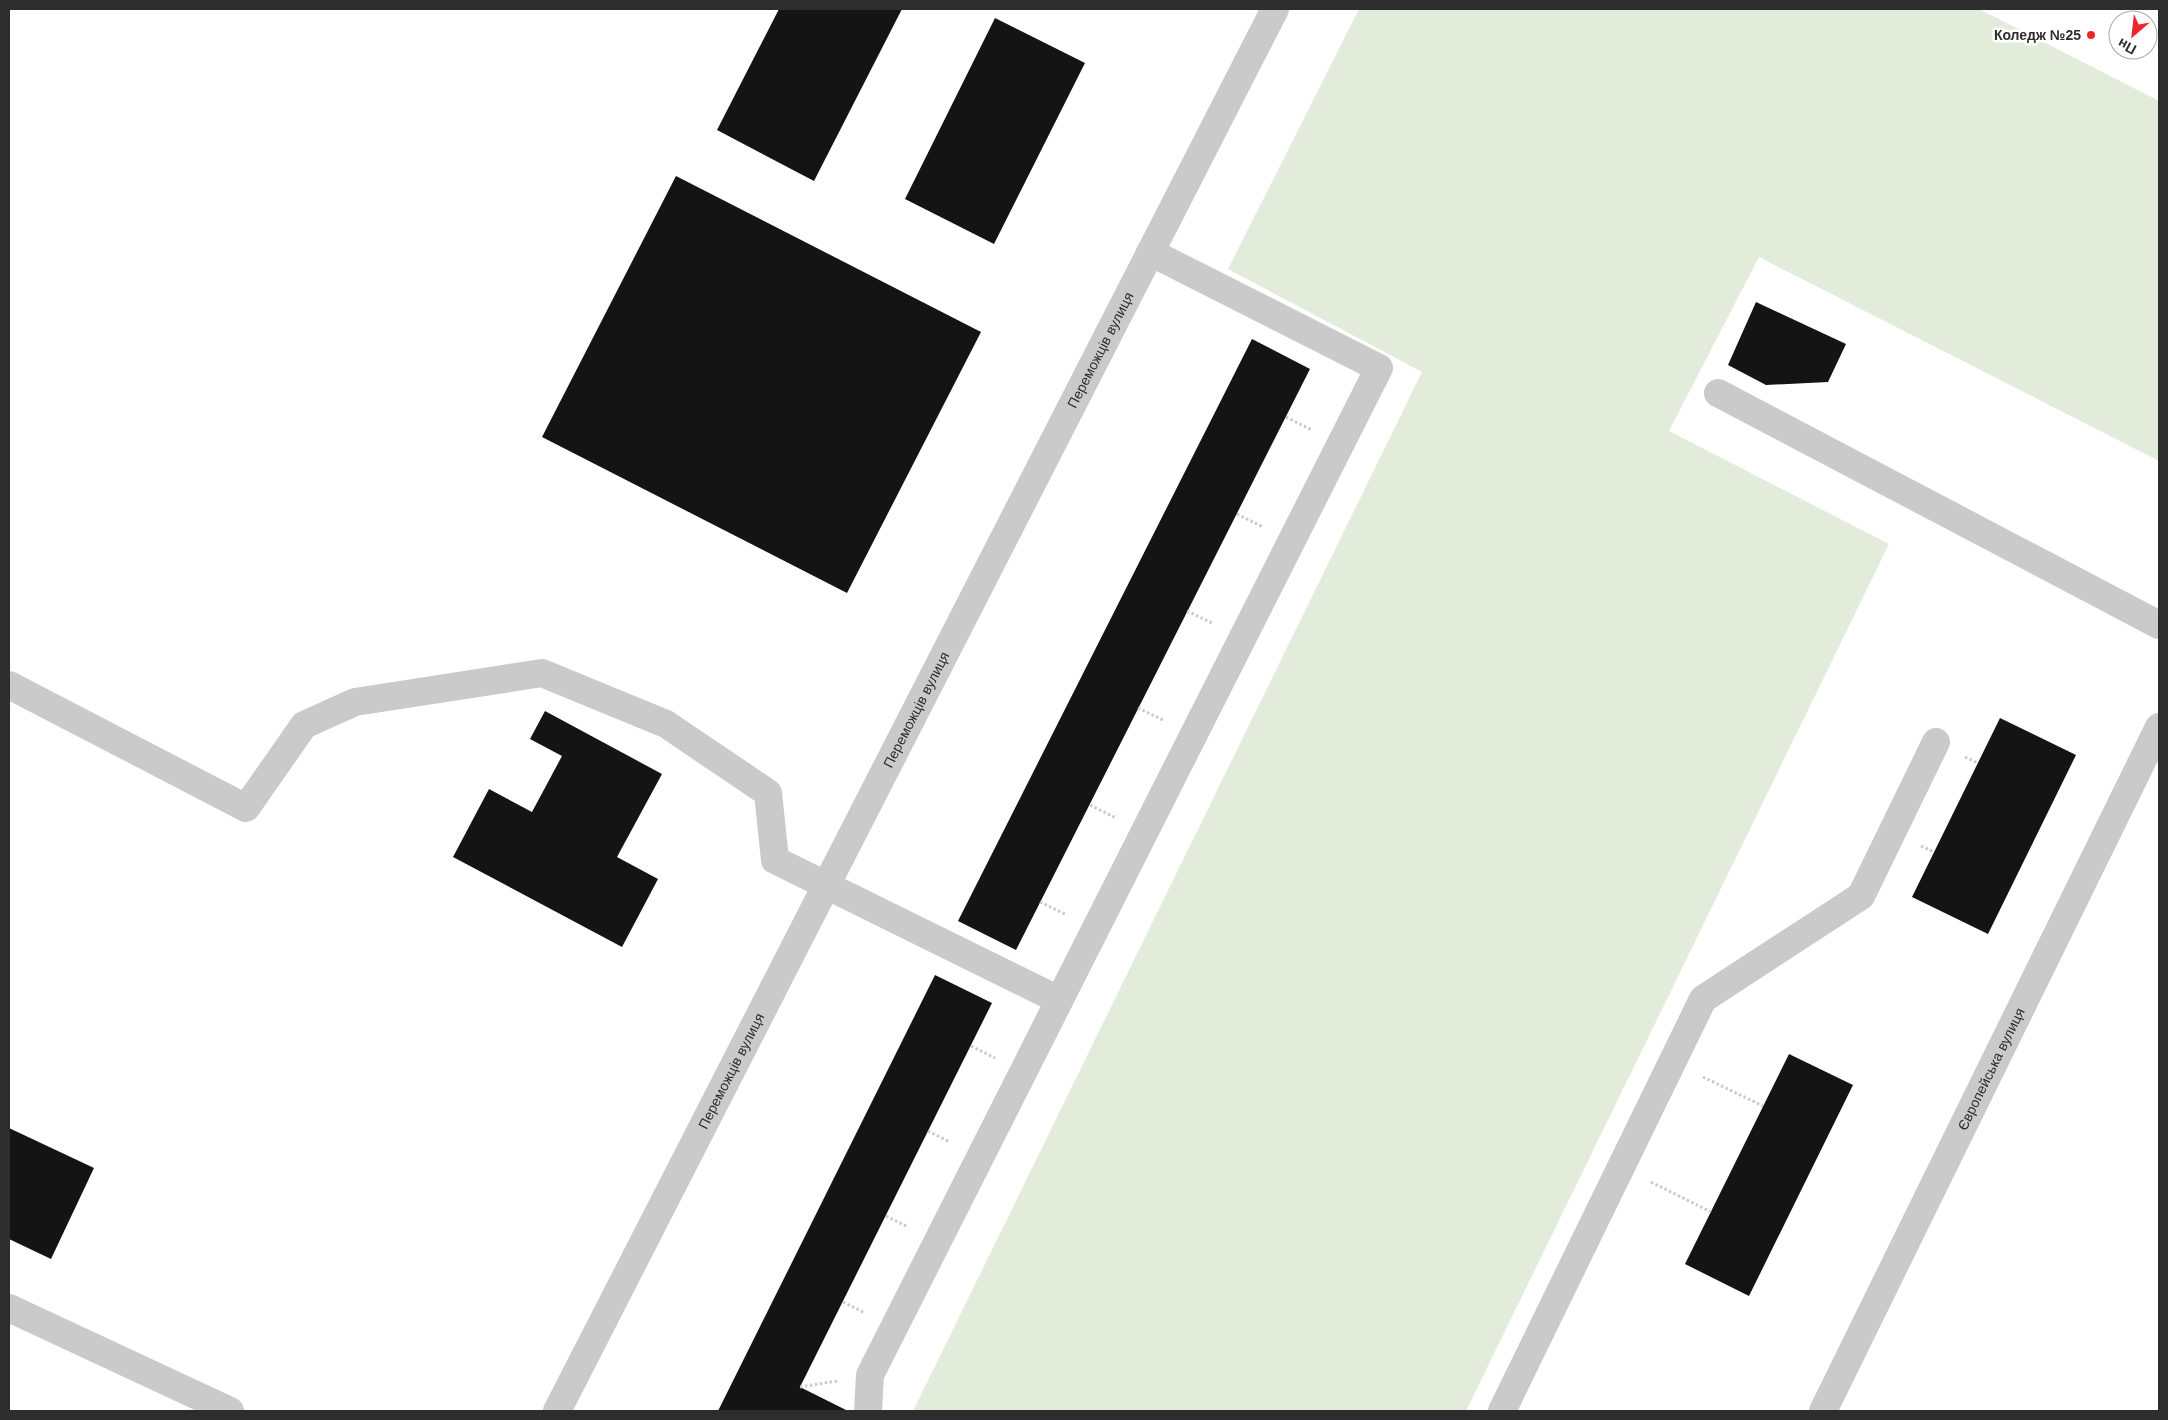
<svg xmlns="http://www.w3.org/2000/svg" width="2168" height="1420" font-family="Arial,sans-serif">
<style>
.green{fill:#e3ecda}
.building{fill:#141414}
.lines{fill:none;stroke-linecap:round;stroke-linejoin:round}
.path{stroke:#cacaca;stroke-width:3;stroke-dasharray:2.5 2.5;stroke-linecap:butt}
.minor{stroke:#cacaca;stroke-width:28}
.poi-dot{fill:#ee2630;stroke:#fff;stroke-width:2}
.labels{text-anchor:middle;dominant-baseline:central;stroke-width:5;stroke-linejoin:round;paint-order:stroke}
.poi-label{font-size:14px;font-weight:bold;fill:#2d2d2d;stroke:#fff;text-anchor:end}
.street-label{font-size:14px;fill:#2d2d2d;stroke:#fff}
</style>
<rect width="100%" height="100%" fill="#fff"/>
<path class="green" d="M1359,9h620l180,92v360l-400,-204 -90,174 220,113 -423,867h-553l509,-1039 -194,-103z"/>
<path class="building" d="M779,9h123l-88,172 -97,-51z
M995,18l90,45 -91,181 -89,-45z
M676,176l305,156 -134,261 -305,-156z
M1756,302l90,42 -18,38 -62,3 -38,-20z
M1252,339l58,30 -294,581 -58,-29z
M545,711l117,63 -45,83 41,22 -36,68 -169,-90 36,-68 43,23 30,-56 -32,-17z
M2000,718l76,37 -88,179 -76,-37z
M935,975l57,28 -192,384 48,24h-130z
M1789,1054l64,31 -104,211 -64,-32z
M9,1128l85,40 -43,91 -42,-20z"/>
<g class="lines">
<path class="path" d="M1286,417l26,13
M1237,514l26,13
M1187,611l27,13
M1138,708l27,13
M1965,757l13,6
M1090,805l26,13
M1921,846l13,6
M1040,902l27,13
M971,1046l24,12
M1703,1077l60,29
M928,1131l22,11
M1651,1182l60,30
M886,1216l22,11
M843,1302l22,11
M800,1387l37,-6"/>
<g class="minor">
<path d="M1718,393l441,232"/>
<path d="M9,685l237,123 58,-83 51,-23 187,-29 124,51 102,69 7,67 284,140"/>
<path d="M9,1308l221,103"/>
<path id="s1" d="M557,1411l718,-1402"/>
<path d="M868,1411l2,-36 509,-1007 -229,-116"/>
<path d="M1502,1411l201,-412 158,-103 75,-154"/>
<path id="s2" d="M1823,1411l336,-684"/>
</g>
</g>
<circle class="poi-dot" cx="2091" cy="35" r="5"/>
<g class="labels">
<g class="poi-label">
<text x="2081" y="35">Коледж №25</text>
</g>
<g class="street-label">
<text stroke="none"><textPath href="#s1" startOffset="1192">Переможців вулиця</textPath></text>
<text stroke="none"><textPath href="#s1" startOffset="788">Переможців вулиця</textPath></text>
<text stroke="none"><textPath href="#s2" startOffset="381">Європейська вулиця</textPath></text>
<text stroke="none"><textPath href="#s1" startOffset="382">Переможців вулиця</textPath></text>
</g>
</g>
<rect width="2168" height="1420" fill="none" stroke="#2d2d2d" stroke-width="20"/>
<g transform="translate(2133 35) rotate(208)"><circle r="24" fill="#ffffff" stroke="#ababab"/>
<path d="M0-4L9 19L0 12L-9 19Z" fill="#ee2630"/>
<text y="-8" font-size="14" font-weight="bold" text-anchor="middle" fill="#2d2d2d">Пн</text>
</g>
</svg>
